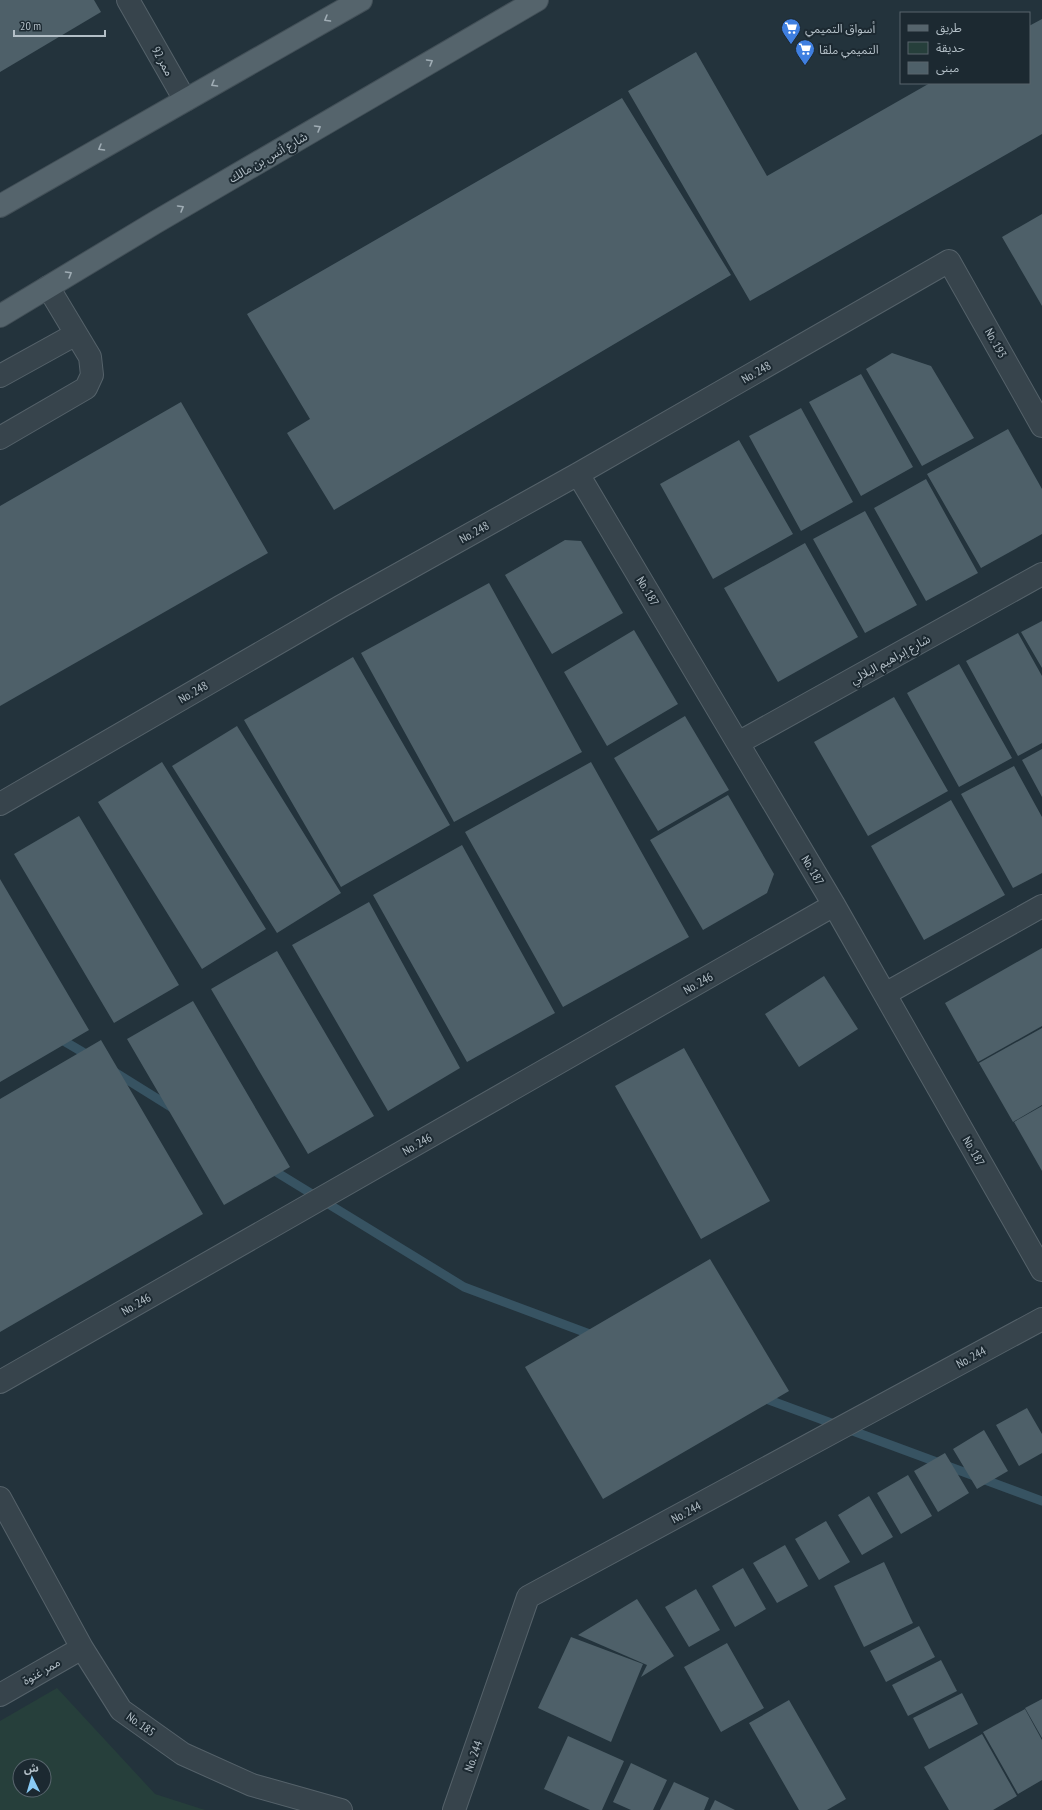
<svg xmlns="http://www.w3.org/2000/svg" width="1042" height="1810" font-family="'PT Sans Narrow','Noto Sans Arabic',sans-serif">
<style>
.green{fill:#263f3b;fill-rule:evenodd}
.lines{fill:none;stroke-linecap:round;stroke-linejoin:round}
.stream{stroke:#375362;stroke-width:9}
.building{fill:#4e6069}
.minor-casing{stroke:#55626a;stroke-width:24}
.major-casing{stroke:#435058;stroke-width:24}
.minor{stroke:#37444c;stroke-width:22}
.major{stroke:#55646c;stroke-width:22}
.oneway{stroke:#a0adb5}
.labels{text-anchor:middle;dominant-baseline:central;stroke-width:4;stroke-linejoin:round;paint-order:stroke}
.poi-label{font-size:12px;fill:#b3bfc7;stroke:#1c2931;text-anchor:start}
.street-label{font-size:12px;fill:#b3bfc7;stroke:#1c2931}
</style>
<rect width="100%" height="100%" fill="#23333c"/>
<path class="green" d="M57,1688l98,106 50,16h-205v-89zM20,1766h24v24h-24z"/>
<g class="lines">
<path class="stream" d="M57,1037l34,20
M113,1071l61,38
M268,1167l196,120 131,49
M761,1397l281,104"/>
</g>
<path class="building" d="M0,0h94l7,12 -101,60z
M1042,19v115l-292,167 -122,-210 68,-39 71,124 163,-93h99v-57z
M622,98l109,177 -397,235 -47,-77 23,-14 -63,-105z
M1042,214v92l-40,-69z
M892,353l39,13 43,72 -52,28 -56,-97z
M861,374l52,93 -52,29 -52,-94z
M181,402l87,151 -268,153v-200z
M801,408l52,94 -52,29 -52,-95z
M1008,429l34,60v45l-61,34 -54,-94z
M739,440l54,94 -80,45 -53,-95z
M926,479l52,94 -52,28 -52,-93z
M865,511l52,94 -52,28 -52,-94z
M565,540l16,1 42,72 -71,41 -47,-79z
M805,543l53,94 -80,45 -54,-94z
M489,583l93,169 -128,70 -93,-169z
M1042,621v47l-21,-36z
M634,630l44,74 -71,42 -43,-74z
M1018,633l24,43v67l-24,13 -52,-95z
M353,657l97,168 -109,62 -97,-167z
M959,664l53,94 -53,29 -52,-94z
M894,697l54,94 -80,45 -54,-94z
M685,716l44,74 -71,41 -44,-73z
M237,726l104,167 -64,40 -105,-167z
M1042,749v48l-20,-37z
M162,762l104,167 -64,40 -104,-167z
M591,762l98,175 -126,70 -98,-175z
M1014,766l28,51v56l-29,15 -52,-94z
M728,795l46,79 -7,19 -64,37 -53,-90z
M951,800l54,95 -81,45 -53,-94z
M79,816l100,169 -65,38 -100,-169z
M462,845l93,168 -88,49 -94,-167z
M0,879l89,151 -89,52z
M369,902l91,166 -72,43 -96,-166z
M1042,948v78l-64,36 -33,-59z
M277,951l97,165 -66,38 -97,-165z
M824,976l34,53 -59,38 -34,-53z
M193,1001l97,166 -66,38 -97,-166z
M1042,1028v77l-29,17 -34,-59z
M101,1040l102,174 -203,118v-233z
M684,1048l86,153 -69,38 -86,-153z
M1042,1106v65l-28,-49z
M710,1259l79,132 -186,108 -78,-132z
M1027,1408l15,26v19l-23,13 -23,-41z
M984,1430l24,41 -31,18 -24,-40z
M945,1453l24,40 -31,19 -24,-41z
M908,1475l24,41 -31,18 -24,-41z
M869,1496l24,41 -31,18 -24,-40z
M826,1521l24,41 -31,18 -24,-41z
M785,1545l23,41 -31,17 -24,-40z
M884,1562l29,61 -49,24 -30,-61z
M743,1568l23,41 -31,18 -23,-41z
M696,1589l24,41 -31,17 -24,-40z
M637,1599l37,57 -33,21 6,-12 -69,-30z
M919,1626l16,31 -49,25 -16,-31z
M571,1637l72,27 -32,78 -73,-34z
M727,1643l37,65 -43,24 -37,-65z
M941,1660l16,31 -49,25 -16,-31z
M962,1693l16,31 -49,25 -16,-31z
M1042,1699v39l-17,-30z
M789,1700l57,99 -19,11h-28l-50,-87z
M1025,1709l17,31v40l-24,14 -35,-62z
M982,1734l35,62 -24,14h-44l-25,-43z
M568,1736l56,25 -22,49h-12l-46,-21z
M631,1763l36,17 -14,30h-22l-18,-8z
M674,1782l35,16 -5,12h-44z
M715,1800l20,10h-25z"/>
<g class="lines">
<g class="minor-casing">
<path id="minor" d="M128,0l57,100
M0,376l76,-42
M0,438l86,-50 6,-13 -2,-18 -42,-70
M578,474l256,431 208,365
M738,743l304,-169
M0,804l340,-197 238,-133 371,-213 93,165
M885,994l157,-88
M0,1382l834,-477
M0,1498l82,150 39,62 62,44 69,31 89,25
M0,1695l82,-47
M454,1810l74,-213 514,-278"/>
</g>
<g class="major-casing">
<path id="major" d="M0,206l361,-206
M0,316l156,-94 381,-222"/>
</g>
<use href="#minor" class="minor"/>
<use href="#major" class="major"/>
</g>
<defs><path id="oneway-chevron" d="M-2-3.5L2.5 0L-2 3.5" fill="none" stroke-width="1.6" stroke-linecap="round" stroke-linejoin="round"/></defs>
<g class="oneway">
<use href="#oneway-chevron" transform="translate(327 19) rotate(150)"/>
<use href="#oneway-chevron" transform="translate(430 62) rotate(-30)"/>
<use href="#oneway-chevron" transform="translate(214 84) rotate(150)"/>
<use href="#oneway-chevron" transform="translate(318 128) rotate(-30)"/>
<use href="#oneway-chevron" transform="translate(101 148) rotate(150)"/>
<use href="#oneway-chevron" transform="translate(181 208) rotate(-30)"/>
<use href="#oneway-chevron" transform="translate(69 274) rotate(-31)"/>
</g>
<defs>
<g id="supermarket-pin" transform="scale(1)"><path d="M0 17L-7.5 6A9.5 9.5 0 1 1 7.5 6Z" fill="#3f7fe0" stroke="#1c2931"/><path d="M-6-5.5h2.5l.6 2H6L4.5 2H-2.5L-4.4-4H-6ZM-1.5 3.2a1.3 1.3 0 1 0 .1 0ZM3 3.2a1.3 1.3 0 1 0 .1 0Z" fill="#fff"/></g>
</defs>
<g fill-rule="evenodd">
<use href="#supermarket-pin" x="791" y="28"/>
<use href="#supermarket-pin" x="805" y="49"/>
</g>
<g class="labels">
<g class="poi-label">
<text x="805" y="28">أسواق التميمي</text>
<text x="819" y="49">التميمي ملقا</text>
</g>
<g class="street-label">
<text transform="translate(163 61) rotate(61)">ممر 92</text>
<text transform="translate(268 157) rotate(-30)">شارع أنس بن مالك</text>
<text transform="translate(996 343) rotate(61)">No. 193</text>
<text transform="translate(756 372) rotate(-30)">No. 248</text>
<text transform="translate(474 532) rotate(-29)">No. 248</text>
<text transform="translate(648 591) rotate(59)">No. 187</text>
<text transform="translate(890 659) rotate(-29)">شارع إبراهيم البلالي</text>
<text transform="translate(193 692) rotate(-30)">No. 248</text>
<text transform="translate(813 870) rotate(59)">No. 187</text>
<text transform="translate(698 983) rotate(-30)">No. 246</text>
<text transform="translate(417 1144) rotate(-30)">No. 246</text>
<text transform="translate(974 1151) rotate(60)">No. 187</text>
<text transform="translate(136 1304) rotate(-30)">No. 246</text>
<text transform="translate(971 1357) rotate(-28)">No. 244</text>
<text transform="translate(686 1512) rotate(-28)">No. 244</text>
<text transform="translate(41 1671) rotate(-30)">ممر غنوة</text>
<text transform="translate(141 1724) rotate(35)">No. 185</text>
<text transform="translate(473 1756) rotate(-71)">No. 244</text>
</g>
</g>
<rect x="900" y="12" width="130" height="72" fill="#1c2931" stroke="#58656d"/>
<rect x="908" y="25" width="20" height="6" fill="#55646c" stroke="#58656d"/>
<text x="936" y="32" font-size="12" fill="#b3bfc7">طريق</text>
<rect x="908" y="42" width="20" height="12" fill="#263f3b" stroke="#58656d"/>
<text x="936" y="52" font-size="12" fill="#b3bfc7">حديقة</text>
<rect x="908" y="62" width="20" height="12" fill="#4e6069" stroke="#58656d"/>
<text x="936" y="72" font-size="12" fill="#b3bfc7">مبنى</text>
<g transform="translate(32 1778) rotate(355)"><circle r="19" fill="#1c2931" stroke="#58656d"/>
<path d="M0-3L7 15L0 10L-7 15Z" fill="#89cbf6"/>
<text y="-6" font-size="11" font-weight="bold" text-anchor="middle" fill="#b3bfc7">ش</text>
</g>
<path d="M14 30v6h91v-6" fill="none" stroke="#b3bfc7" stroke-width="2"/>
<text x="20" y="30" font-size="12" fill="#b3bfc7" stroke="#1c2931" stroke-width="3" paint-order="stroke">20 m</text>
</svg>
